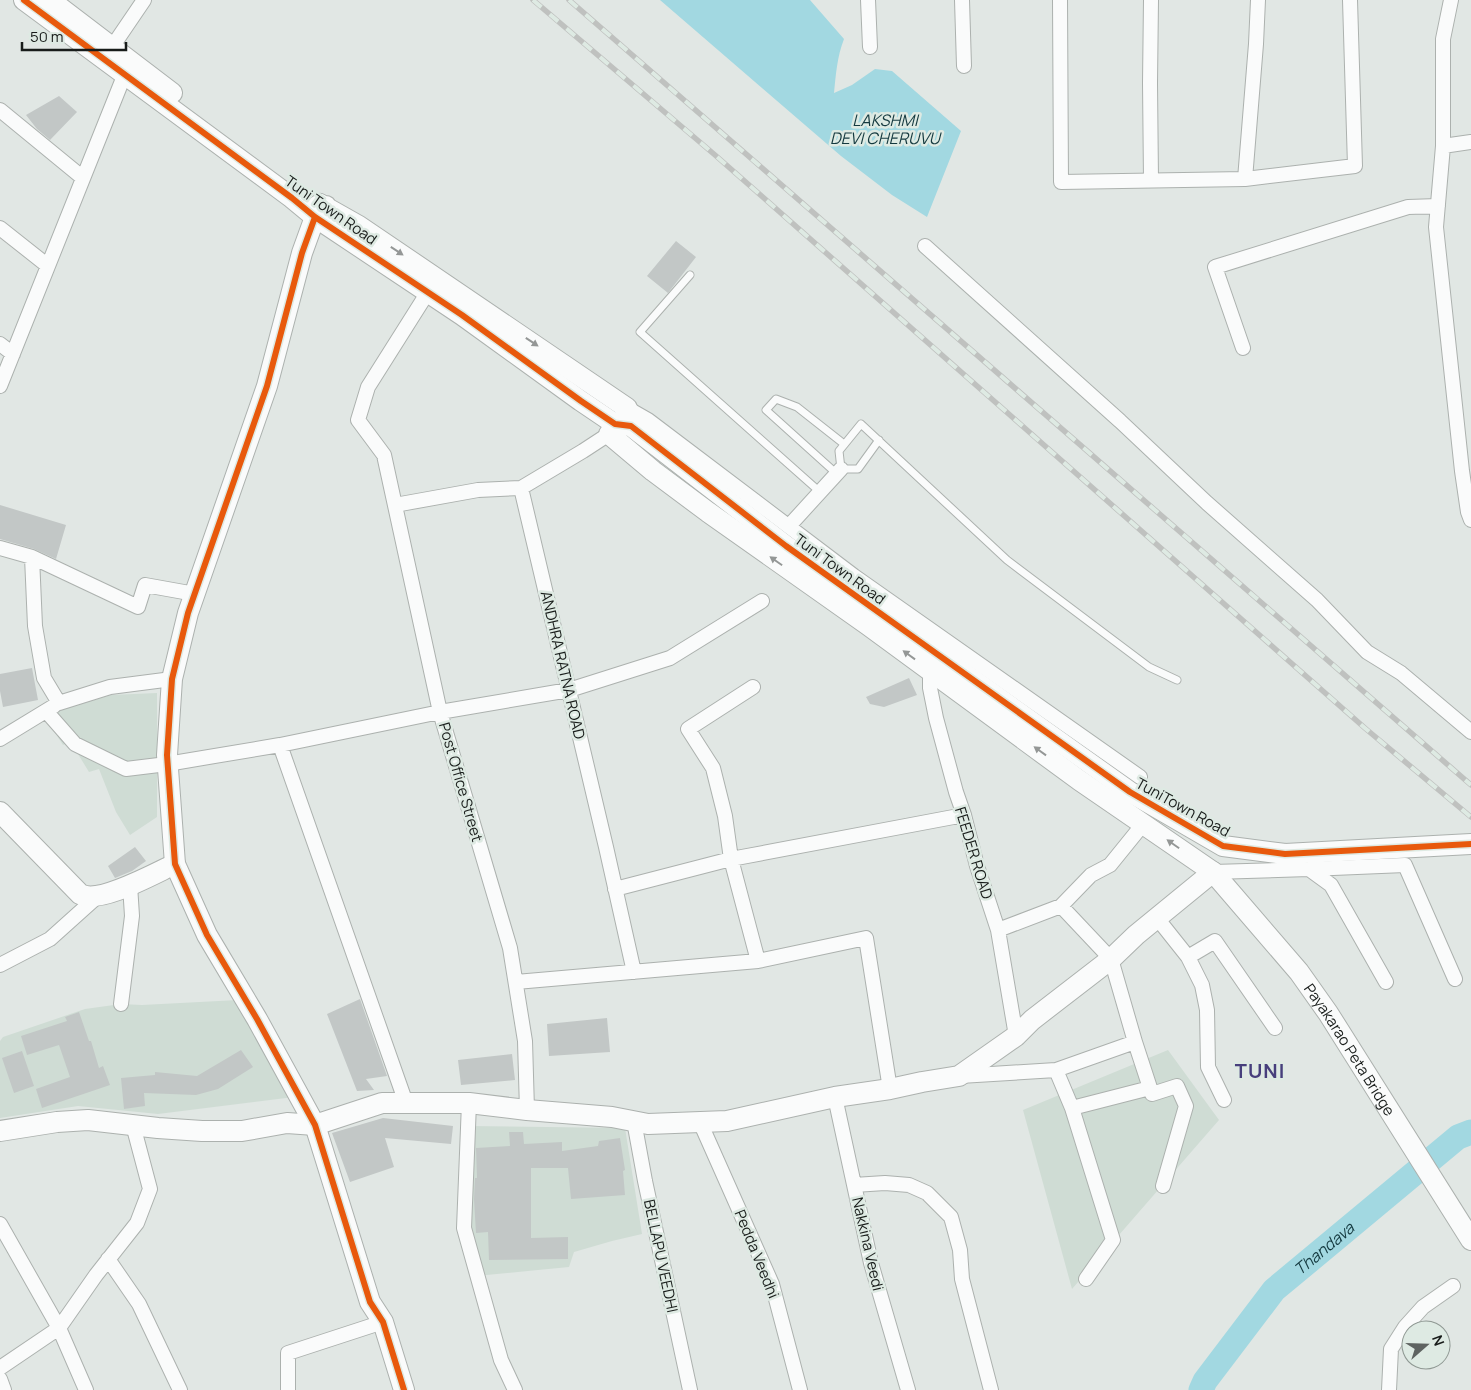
<svg xmlns="http://www.w3.org/2000/svg" width="1471" height="1390" font-family="Manrope,sans-serif">
<style>
.built{fill:#cfdcd4}
.water{fill:#a2d8e1}
.lines{fill:none;stroke-linecap:round;stroke-linejoin:round}
.river{stroke:#a2d8e1;stroke-width:25}
.building{fill:#c2c7c6}
.lane-casing{stroke:#acb1ae;stroke-width:9}
.street-casing{stroke:#acb1ae;stroke-width:16}
.secondary-casing{stroke:#acb1ae;stroke-width:22}
.lane{stroke:#fafbfb;stroke-width:7}
.street{stroke:#fafbfb;stroke-width:14}
.secondary{stroke:#fafbfb;stroke-width:20}
.rail-casing{stroke:#bfc1bf;stroke-width:5.5}
.rail{stroke:#deeae3;stroke-width:4;stroke-dasharray:11;stroke-linecap:butt}
.cycleway-casing{stroke:#deeae3;stroke-width:9}
.cycleway{stroke:#e8590c;stroke-width:6}
.oneway{fill:#949796}
.labels{text-anchor:middle;dominant-baseline:central;stroke-width:5;stroke-linejoin:round;paint-order:stroke}
.street-label{font-size:15px;fill:#181c1a;stroke:#deeae3}
.water-label{font-size:16px;font-style:italic;fill:#14393f;stroke:#deeae3}
.district-label{font-size:20px;font-weight:bold;letter-spacing:1px;fill:#473f7c;stroke:#deeae3}
</style>
<rect width="100%" height="100%" fill="#e1e7e4"/>
<path class="built" d="M157,693v124l-27,18 -14,-23 -17,-43 -10,3 -19,-31 -7,4 -18,-28 16,-7 50,-15z
M238,1000l56,97 -136,17 -80,-8 -78,12v-77l3,-4 82,-28 36,-5 21,1z
M1168,1050l51,70 -147,169 -49,-179z
M470,1126l155,2 17,106 -30,7 -38,11 -5,15 -93,9 -7,-66z"/>
<path class="water" d="M660,0h150l34,39c-7,18 -8,35 -10,54l18,-8 23,-16 17,2 69,60 -34,86 -35,-22 -51,-39z"/>
<g class="lines">
<path class="river" id="s1" d="M1201,1390l4,-9 69,-91 184,-153 13,-5"/>
</g>
<path class="building" d="M59,96l18,16 -27,28 -13,-11 -11,-14z
M676,241l20,16 -28,36 -21,-17z
M0,505l66,20 -10,34 -22,-10 -34,-10z
M32,668l6,32 -35,7 -3,-16v-17z
M909,678l8,17 -33,12 -14,-3 -4,-7z
M135,847l11,14 -14,10 -17,7 -7,-12z
M360,999l27,77 -21,3 8,11 -17,1 -30,-77z
M79,1012l10,29h2l8,27 4,-2 7,19 -68,23 -6,-19 34,-12 -11,-32 -32,10 -6,-19 46,-15 -2,-4z
M607,1018l3,34 -61,4 -2,-32z
M241,1050l12,17 -35,22 -22,6 -52,-2 1,13 -21,3 -3,-31 34,-3v-3l42,4z
M22,1051l12,35 -20,7 -12,-35z
M512,1054l3,26 -54,5 -3,-25z
M383,1118l70,8 -2,18 -66,-6 9,29 -44,15 -18,-49z
M509,1132h14l1,12 38,-2v9l36,-5 1,-5 21,-3 5,32 -2,1 2,24 -54,4 -3,-31h-37v70l37,-1v22l-79,1 -1,-28 -12,1 -2,-34 1,-21h2l-1,-30 34,-2z"/>
<g class="lines">
<g class="lane-casing">
<path id="lane" d="M690,275l-50,57 180,160
M879,440l-21,29h-17l-2,-18 22,-27 146,136 142,107 28,13
M837,474l-71,-64 10,-11 21,8 47,37"/>
</g>
<g class="street-casing">
<path id="street" d="M868,0l2,47
M962,0l2,66
M1060,0l1,182 184,-3 110,-13 -5,-166
M1151,0l-1,83 1,97
M1451,0l-8,39v107l-7,81 26,244 6,41 3,8
M108,53l36,-53
M0,110l83,68
M1443,146l28,-4
M1245,179l11,-135 2,-44
M0,228l48,38
M925,246l195,175 87,82 110,97 50,52 34,21 70,59
M428,292l-60,95 -10,33 26,35 56,257 70,236 15,93 2,69
M0,344l13,10
M1243,348l-28,-81 193,-60 30,-1
M0,386l128,-320
M395,505l83,-15 43,-2
M789,526l52,-57
M0,548l32,9 106,50 7,-22 50,9
M32,557l3,69 9,52 15,25 51,-16 62,-8
M930,670v18l6,30 20,74 8,23 13,51 21,64 18,106
M46,711l29,33 51,25 41,-5 113,-19 160,-33 129,-22 101,-32 92,-57
M0,739l54,-33
M280,745l126,358
M1309,869l96,-4 50,114
M1213,872l96,-3 22,16 55,97
M615,889l116,-30 233,-44
M1157,918l31,39
M998,930l63,-24
M758,961l108,-23 24,151
M0,965l50,-26 49,-44
M634,972l-28,-125 -85,-359 62,-37 26,-17 18,-26 21,12 206,156 286,201
M516,982l242,-21 -27,-102 -6,-43 -12,-48 -25,-39 65,-42
M121,1004l11,-88 -2,-31
M1135,1042l-24,-83 -50,-53 30,-31 19,-10 34,-42
M960,1076l96,-6
M835,1097l36,166 37,127
M1224,1100l-16,-33 -1,-57 -5,-25 -14,-28 27,-16 60,87
M469,1103l-5,125 37,132 14,30
M1072,1108l78,-20
M634,1121l11,60 45,209
M700,1122l72,162 28,106
M854,1185l31,-2 24,2 18,8 24,24 9,33 2,29 29,111
M0,1224l59,104 27,62
M108,1259l31,45 41,86
M1086,1279l27,-39 -41,-132 -16,-38 79,-28 17,52 25,-8 9,20 -23,80
M0,1368l59,-40 37,-53 41,-52 13,-34 -17,-64
M0,1379l4,11
M288,1390v-37l95,-31
M1389,1390l2,-41 14,-22 18,-20 30,-21"/>
</g>
<g class="secondary-casing">
<g id="secondary">
<path d="M24,0l268,198 23,19 147,98 119,86 34,23 16,2 155,120 344,246 93,54 62,8 186,-10"/>
<path d="M50,0l122,93"/>
<path d="M326,206c3,6 2,9 -2,13l-9,-2 -1,-9 6,-4 39,22 268,182 4,18"/>
<path d="M315,217l-13,36 -35,133 -79,227 -16,66 -5,76 8,109 32,71 50,84 58,106 55,177 13,20 21,68"/>
<path id="s2" d="M609,434l44,37 55,41 160,113 211,155 134,92 86,100 29,41 143,227"/>
<path d="M0,812l80,82c19,11 75,-21 95,-30"/>
<path d="M0,1131l57,-9 31,-2 70,8 44,3h40l45,-8 28,2 67,-22h87l58,7 85,7 36,7 79,-3 108,-24 55,-8 32,-7 37,-6 57,-40 16,-16 79,-61 25,-24 77,-63"/>
</g>
</g>
<use href="#lane" class="lane"/>
<use href="#street" class="street"/>
<use href="#secondary" class="secondary"/>
<g class="rail-casing">
<path id="rail" d="M533,0l182,155 651,574 105,88
M569,0l902,785"/>
</g>
<use href="#rail" class="rail"/>
<g class="cycleway-casing">
<path id="cycleway" d="M24,0l268,198 23,19 147,98 119,86 34,23 16,2 155,120 344,246 93,54 62,8 186,-10
M315,217l-13,36 -35,133 -79,227 -16,66 -5,76 8,109 32,71 50,84 58,106 55,177 13,20 21,68"/>
</g>
<use href="#cycleway" class="cycleway"/>
</g>
<defs><path id="oneway-solid" d="M-6-.8H1V-3.2L6.5 0L1 3.2V.8H-6Z" transform="scale(1.25)"/></defs>
<g class="oneway">
<use href="#oneway-solid" transform="translate(397 251) rotate(34)"/>
<use href="#oneway-solid" transform="translate(532 342) rotate(34)"/>
<use href="#oneway-solid" transform="translate(776 561) rotate(-145)"/>
<use href="#oneway-solid" transform="translate(909 655) rotate(-144)"/>
<use href="#oneway-solid" transform="translate(1040 751) rotate(-144)"/>
<use href="#oneway-solid" transform="translate(1173 844) rotate(-145)"/>
</g>
<g class="labels">
<g class="street-label">
<text transform="translate(331 210) rotate(35)">Tuni Town Road</text>
<text transform="translate(840 569) rotate(36)">Tuni Town Road</text>
<text transform="translate(563 665) rotate(77)">ANDHRA RATNA ROAD</text>
<text transform="translate(461 782) rotate(74)">Post Office Street</text>
<text transform="translate(1183 807) rotate(29)">TuniTown Road</text>
<text transform="translate(974 853) rotate(73)">FEEDER ROAD</text>
<text stroke="none"><textPath href="#s2" startOffset="971">Payakarao Peta Bridge</textPath></text>
<text transform="translate(868 1244) rotate(77)">Nakkina Veedi</text>
<text transform="translate(757 1254) rotate(68)">Pedda Veedhi</text>
<text transform="translate(661 1256) rotate(78)">BELLAPU VEEDHI</text>
</g>
<g class="water-label">
<text x="885" y="120">LAKSHMI<tspan x="885" dy="18">DEVI CHERUVU</tspan></text>
<text stroke="none"><textPath href="#s1" startOffset="189">Thandava</textPath></text>
</g>
<g class="district-label">
<text x="1260" y="1070">TUNI</text>
</g>
</g>
<g transform="translate(1426 1345) rotate(70)"><circle r="24" fill="#deeae3" stroke="#8f9893"/>
<path d="M0-4L9 19L0 12L-9 19Z" fill="#5e6361"/>
<text y="-8" font-size="14" font-weight="bold" text-anchor="middle" fill="#181c1a">N</text>
</g>
<path d="M22 42v8h104v-8" fill="none" stroke="#181c1a" stroke-width="2.5"/>
<text x="30" y="42" font-size="15" fill="#181c1a" stroke="#deeae3" stroke-width="4" paint-order="stroke">50 m</text>
</svg>
